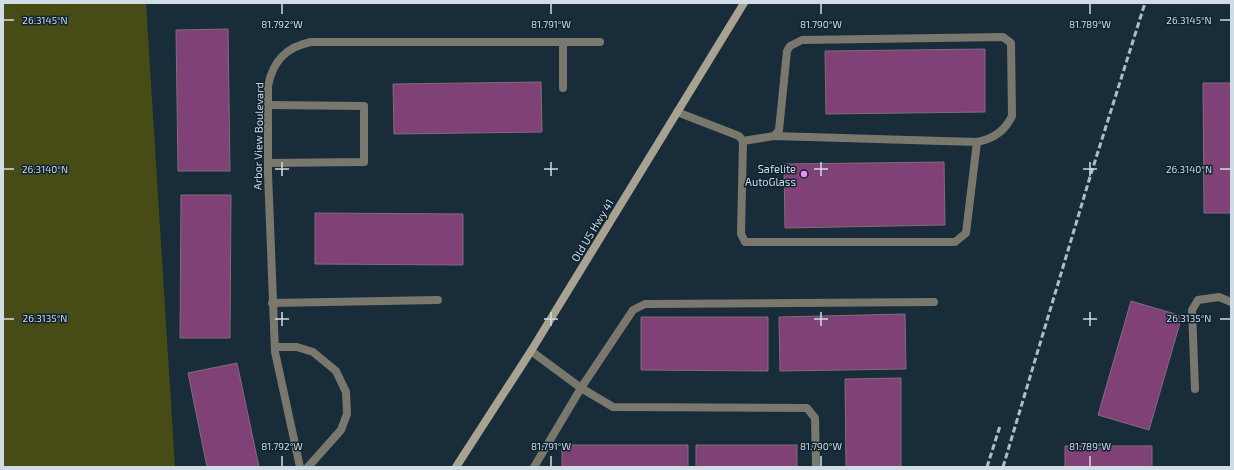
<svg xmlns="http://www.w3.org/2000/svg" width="1234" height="470" font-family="'Exo 2',sans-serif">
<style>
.green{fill:#474c17}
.building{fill:#804176;stroke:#816c7d}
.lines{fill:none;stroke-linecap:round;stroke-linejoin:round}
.lane{stroke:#7a776c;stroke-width:8}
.street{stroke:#7a776c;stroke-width:8}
.secondary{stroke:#a8a291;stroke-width:8}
.rail{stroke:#aebcc6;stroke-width:3;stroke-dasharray:6 3;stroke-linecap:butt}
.ticks{fill:none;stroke:#d0dce6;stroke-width:1.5}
.poi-dot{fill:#ef8bf7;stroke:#0e2230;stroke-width:1.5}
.labels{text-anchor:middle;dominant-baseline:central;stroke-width:3;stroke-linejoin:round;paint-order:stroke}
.street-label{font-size:11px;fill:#d0dce6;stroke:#0e2230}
.poi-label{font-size:11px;fill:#d0dce6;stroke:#0e2230;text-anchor:end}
.ticks-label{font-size:10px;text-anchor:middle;fill:#d0dce6;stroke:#0e2230;stroke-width:3;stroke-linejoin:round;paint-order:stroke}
</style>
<rect width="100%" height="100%" fill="#182c3a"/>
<path class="green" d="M3,3h143l29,464h-172z"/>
<path class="building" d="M228,29l2,142h-52l-2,-141z
M985,49v63l-159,2 -1,-63z
M541,82l1,50 -148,2 -1,-50z
M1203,83h28v130h-27z
M944,162l1,63 -160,3 -1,-64z
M181,195h50l-1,143h-50z
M315,213l148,1v51l-148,-1z
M1131,301l51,15 -33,114 -51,-15z
M905,314l1,55 -126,2 -1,-54z
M641,317h127v54l-127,-1z
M237,363l22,104h-52l-19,-94z
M901,378v89h-55l-1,-88z
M562,445h126v22h-126z
M696,445h101v22h-101z
M1065,446h87v21h-87z"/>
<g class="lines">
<path class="lane" d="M563,88v-46
M268,105l96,1v56l-96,1
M677,112l62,24 4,5 -2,93 4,8h210l11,-9 11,-91c16,-3 28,-11 35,-26l-1,-73 -8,-6 -201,3 -12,6 -3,5 -8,79 -5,6 -31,5
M774,136l203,6
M272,303l166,-3
M275,347h22l16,5 23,19 10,21 1,22 -6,16 -33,37
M531,351l50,37 32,19 194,1 8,10 1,49
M1195,389l-3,-79 6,-10 21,-3 12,5
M534,467l47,-79 52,-78 12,-6 289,-2"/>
<path class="street" d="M300,467l-25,-115 -7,-179v-87c5,-25 18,-39 43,-44h289"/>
<path class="secondary" d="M456,467l75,-116 213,-348"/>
<path class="rail" d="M987,467l13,-41
M1003,467l87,-290 55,-174"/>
</g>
<path class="ticks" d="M282,4v10M551,4v10M821,4v10M1090,4v10M4,20h10M1220,20h10M282,162v14M551,162v14M821,162v14M1090,162v14M4,169h10M275,169h14M544,169h14M814,169h14M1083,169h14M1220,169h10M282,312v14M551,312v14M821,312v14M1090,312v14M4,319h10M275,319h14M544,319h14M814,319h14M1083,319h14M1220,319h10M282,456v10M551,456v10M821,456v10M1090,456v10"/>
<circle class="poi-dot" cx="804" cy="174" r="4"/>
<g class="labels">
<g class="street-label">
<text transform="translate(258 136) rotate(-89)">Arbor View Boulevard</text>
<text transform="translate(592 230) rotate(-59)">Old US Hwy 41</text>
</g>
<g class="poi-label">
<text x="796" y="168">Safelite<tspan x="796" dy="13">AutoGlass</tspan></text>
</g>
</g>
<g class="ticks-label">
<text x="45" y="24">26.3145°N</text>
<text x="1189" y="24">26.3145°N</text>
<text x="282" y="28">81.792°W</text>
<text x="551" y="28">81.791°W</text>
<text x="821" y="28">81.790°W</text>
<text x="1090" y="28">81.789°W</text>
<text x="45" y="173">26.3140°N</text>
<text x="1189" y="173">26.3140°N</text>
<text x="45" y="322">26.3135°N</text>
<text x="1189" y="322">26.3135°N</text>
<text x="282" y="450">81.792°W</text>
<text x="551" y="450">81.791°W</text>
<text x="821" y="450">81.790°W</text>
<text x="1090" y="450">81.789°W</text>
</g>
<rect width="1234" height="470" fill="none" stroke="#d0dce6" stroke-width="8"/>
</svg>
